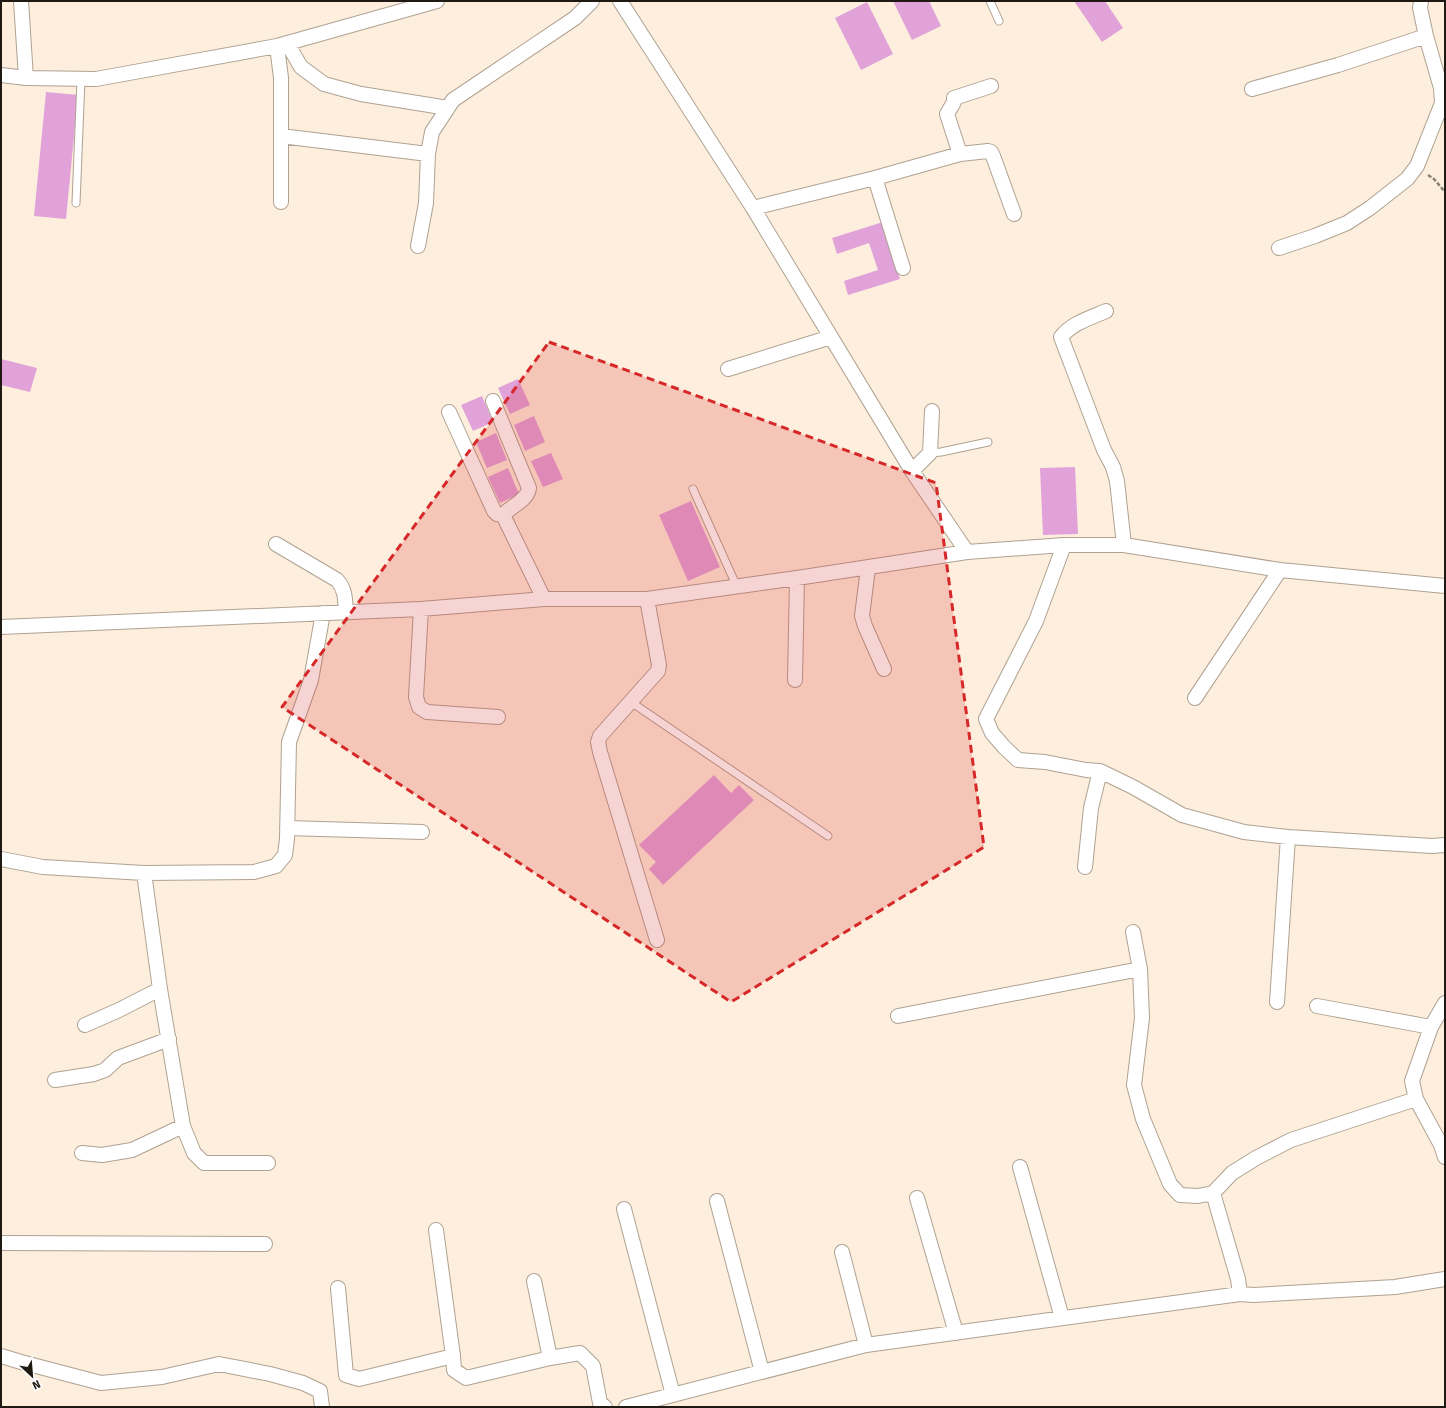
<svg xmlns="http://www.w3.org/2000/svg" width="1446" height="1408" font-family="'Fira Sans',sans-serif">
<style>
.building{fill:#e1a2da}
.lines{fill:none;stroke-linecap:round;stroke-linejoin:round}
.lane-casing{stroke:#afa292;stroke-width:9}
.street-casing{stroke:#afa292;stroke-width:16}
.path{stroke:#8a8075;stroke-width:2.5;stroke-dasharray:4 2;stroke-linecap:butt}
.lane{stroke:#fff;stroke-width:7}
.street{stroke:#fff;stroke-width:14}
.marked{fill:#d62828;fill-opacity:0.2;stroke:#d62828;stroke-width:3;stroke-dasharray:8 5;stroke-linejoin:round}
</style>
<rect width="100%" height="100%" fill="#fdeedd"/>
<path class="building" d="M893,1h36l12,25 -29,14z
M1074,1h31l18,27 -21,14z
M867,2l26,52 -32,16 -26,-52z
M46,92l32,3 -12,124 -32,-3z
M883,222l17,57 -52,16 -4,-14 34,-11 -9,-27 -32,11 -5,-16z
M1,359l36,9 -7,24 -29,-7z
M518,379l12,26 -20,9 -12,-26z
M482,396l11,26 -20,9 -12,-26z
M534,416l11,26 -20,9 -11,-26z
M496,433l11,27 -20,8 -11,-26z
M551,453l12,26 -20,8 -12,-26z
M1075,467l3,67 -35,1 -3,-67z
M508,468l11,26 -19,9 -12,-26z
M691,501l29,66 -32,14 -29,-66z
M714,775l17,18 8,-8 15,15 -91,85 -14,-16 7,-7 -17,-17z"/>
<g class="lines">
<g class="lane-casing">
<path id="lane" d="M990,1l9,20
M76,203l5,-124
M930,453l11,-1 47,-10
M693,489l44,98
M631,702l197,134"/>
</g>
<g class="street-casing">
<path id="street" d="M21,1l5,77
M287,43l14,24 23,17 37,10 87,14
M277,46l4,32v124
M1,75l25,3 70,1 181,-33 160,-45
M1252,89l86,-24 88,-29
M281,136l147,18
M960,154l-13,-40 7,-12v-4l37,-12
M875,178l28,90
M753,208l122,-30 85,-24 28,-3 3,1 2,4 21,58
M418,246l8,-43 2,-49 4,-22 21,-32 122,-82 17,-17
M1279,248l36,-12 32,-13 23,-15 37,-29 10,-13 25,-63 -1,-15 -15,-52 -6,-28 1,-7
M1106,311c-16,7 -34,12 -45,26l43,113 9,17 4,14 7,64
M728,369l103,-32
M493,401l36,87c-1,12 -18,18 -26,27
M449,412l45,99 3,3 6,1 41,84
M912,471l18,-18 2,-42
M276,544l61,36c9,10 8,20 9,33
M1064,545l-28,76 -50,98 6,14 12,14 14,13 27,2 41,8 14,1
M967,552l97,-7h60l156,25 165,16
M868,568l-6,48 3,10 19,43
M647,599l12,66 -1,6 -58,65 -2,6 2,10 57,188
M421,609l-5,88 3,10 8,5 71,5
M1,627l420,-18 123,-10h103l150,-21 170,-26 -55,-81 -159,-263 -133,-207
M795,680l2,-102
M1195,698l85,-128
M287,828l135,4
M1,859l42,8 101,6 110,-1 22,-6 9,-11 2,-16 2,-97 22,-62 12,-67
M1085,867l6,-59 9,-37 33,16 49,28 62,17 44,5 144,9 13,-1
M144,873l16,116 23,137 11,27 10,10h64
M1133,932l7,37 2,49 -8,67 9,34 27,65 10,11 18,1 15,-3 19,-20 24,-15 35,-18 125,-41
M1277,1002l11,-165
M1445,1003l-14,24 -19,54 4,18 25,46 4,12
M1317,1006l114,21
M898,1016l242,-47
M85,1025l34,-15 41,-21
M55,1080l39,-6 11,-4 13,-12 51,-19
M82,1153l20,2 30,-5 51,-24
M1020,1167l42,151
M1213,1193l25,86 2,15
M917,1198l39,135
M717,1201l45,171
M624,1209l49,186
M436,1230l17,126
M1,1243l264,1
M842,1252l24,93
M534,1281l16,77
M338,1288l8,87 13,4 94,-23 1,14 12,8 84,-20 30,-5 13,13 7,37 5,4
M1,1356l20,6 80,21 61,-6 57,-13 51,10 33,9 17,8 2,16
M626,1407l240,-62 374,-51 13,1 142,-8 50,-8"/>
</g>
<path class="path" d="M1428,175l6,4 11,13"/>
<use href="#lane" class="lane"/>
<use href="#street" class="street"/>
</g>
<path class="marked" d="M549,342l387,141 48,364 -253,155 -449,-295z"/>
<rect width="1446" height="1408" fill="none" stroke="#1e1913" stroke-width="4"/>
<g transform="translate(32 1376) rotate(154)" stroke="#fefefe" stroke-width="3" paint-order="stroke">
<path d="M0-3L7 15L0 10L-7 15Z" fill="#1e1913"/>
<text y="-6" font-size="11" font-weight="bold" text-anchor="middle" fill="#1e1913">N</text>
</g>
</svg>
